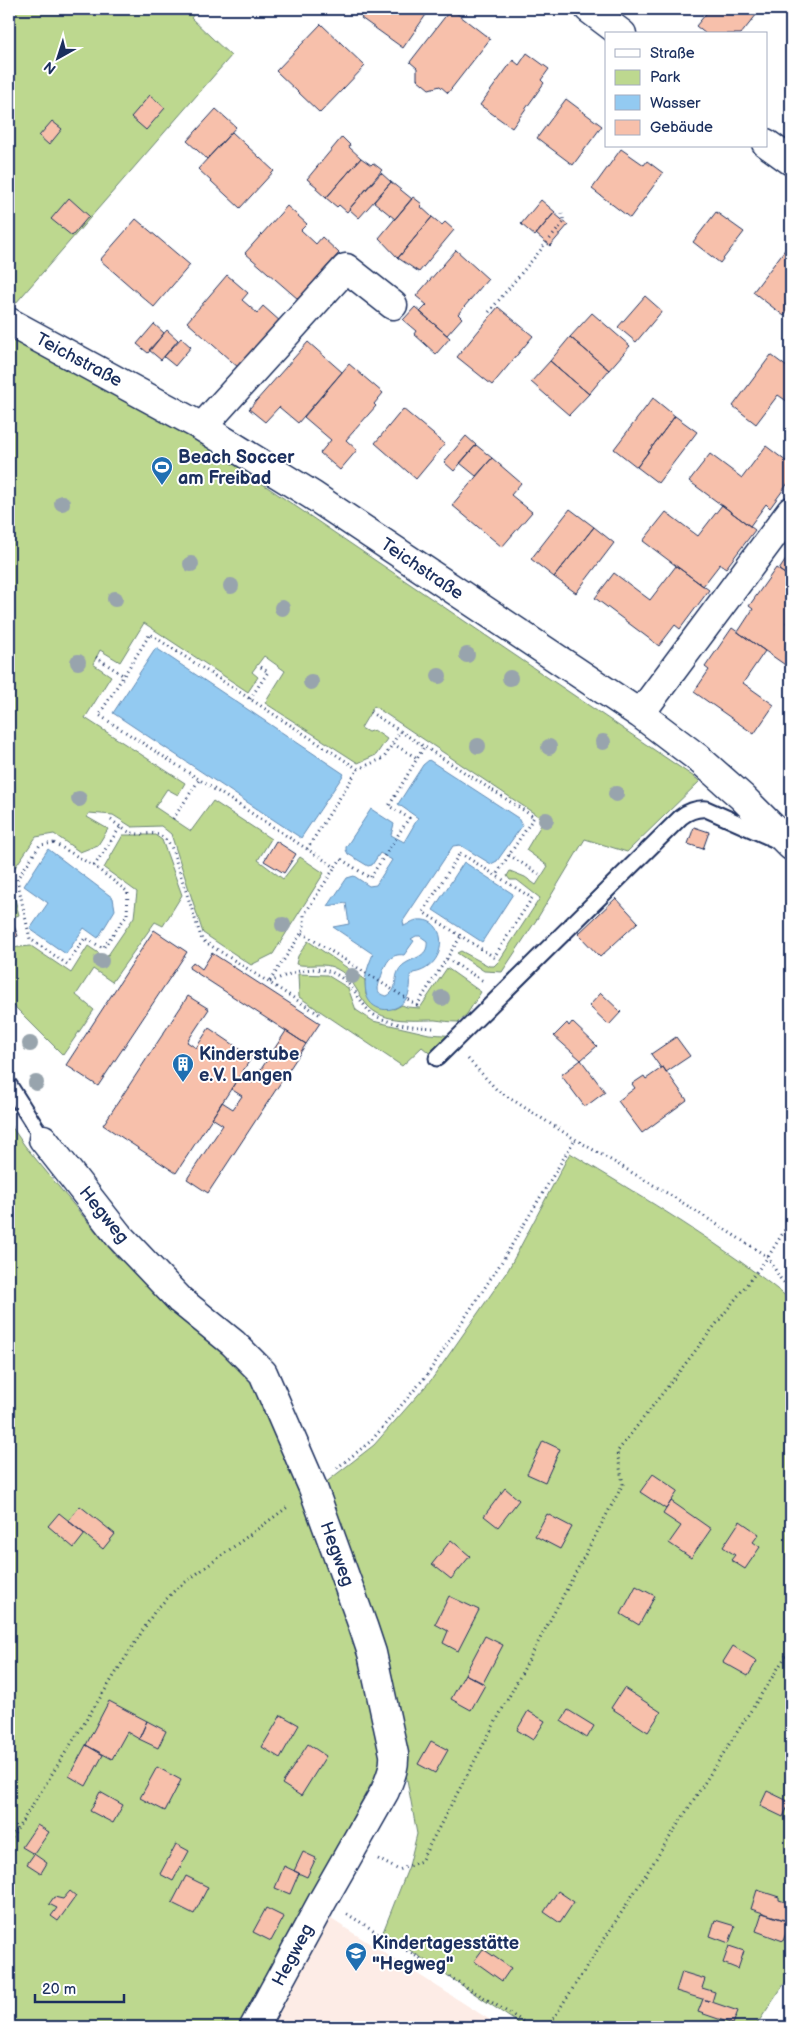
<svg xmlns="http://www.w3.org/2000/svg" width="800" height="2036" font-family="'Balsamiq Sans',sans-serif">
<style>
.built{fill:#fdece6}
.green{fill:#bdd88f;stroke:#6c8476}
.water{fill:#93caf1;stroke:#638cb6;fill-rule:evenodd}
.building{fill:#f7c0ab;stroke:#1b2f5e}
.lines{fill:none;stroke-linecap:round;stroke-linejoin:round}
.service-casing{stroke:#1b2f5e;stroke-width:19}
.minor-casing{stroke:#1b2f5e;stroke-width:31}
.tertiary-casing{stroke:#1b2f5e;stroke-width:31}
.path{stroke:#1b2f5e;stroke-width:3;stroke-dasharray:1 4;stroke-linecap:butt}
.service{stroke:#fff;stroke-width:15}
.minor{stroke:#fff;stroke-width:28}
.tertiary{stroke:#fff;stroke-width:28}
.tree{fill:#98a4ad}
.labels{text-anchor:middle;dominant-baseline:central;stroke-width:4;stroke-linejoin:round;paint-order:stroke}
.street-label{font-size:18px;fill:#1b2f5e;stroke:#fff}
.poi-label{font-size:18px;font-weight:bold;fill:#1b2f5e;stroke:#fff;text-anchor:start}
</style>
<rect width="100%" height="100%" fill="#fff"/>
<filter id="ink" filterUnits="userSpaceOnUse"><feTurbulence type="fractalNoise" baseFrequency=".02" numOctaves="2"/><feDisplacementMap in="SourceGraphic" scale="10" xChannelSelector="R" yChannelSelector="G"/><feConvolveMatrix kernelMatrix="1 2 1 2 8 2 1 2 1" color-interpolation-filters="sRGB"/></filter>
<g filter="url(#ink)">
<path class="built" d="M328,1917l173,110h-234z"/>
<path class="green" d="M9,9h189l-7,9 40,38 -222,255z
M9,337l186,101 505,343 -73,71 -42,-13 -48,80 -35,53 -18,-1 -27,-18 4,-2 28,15h5l5,-5 41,-63 -23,-18h-7l-3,-4 3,-5 15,6 11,8 12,-19 -22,-16 18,-30 -170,-114 -13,22 7,4 6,-2 13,9 -11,16 -18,8 -93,-60 20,-32 -21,-15 -12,16 6,5 -10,15 -104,-69 -24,39 -20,-12 -7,14 18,12 -26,42 100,65 -7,12 -11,-6 -12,18 36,24 22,-30 58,38 -13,21 25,19 17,-22 24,16 -51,81 -22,11 -48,-32 -32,-99 -10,-8 -29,1 -19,-12 -24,-2 -2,4 21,12 -10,16 -18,7 -26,-18 -18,3 -27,39 10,39 -10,4z
M123,835h32l7,5 20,55 -19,31 -8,-4 -43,60 -19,-13 -17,26 18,15 -31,45 -54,-54v-53l22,-2 40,27 17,-27 18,12 28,-41 3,-25 -33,-24z
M308,941l57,39 1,15 28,14 8,-4 5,2 13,1 27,-40 34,24 -14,22 -9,8c-8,0 -15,-1 -23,-2 -24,0 -56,4 -71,-19 -8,-11 -13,-25 -27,-32 -13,-8 -29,-1 -41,-5l2,-8z
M298,974l29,1 21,13 8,22 17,11 56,13 28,2 -24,20 -11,-9 -20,19 -103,-69z
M9,1123l16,23 91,110 132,113 49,108 67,197 20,86 -146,267h-229z
M570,1153c76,46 152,91 221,147v674l-36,53h-231l-141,-95 26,-66 8,-32 -16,-87 -81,-260 54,-42 58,-66 76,-109z"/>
<path class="water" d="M156,648l188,126 -43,64 -188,-125z
M429,760l89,58 4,8 -25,35 -6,3 -31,-19 -7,1 -50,75 1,5c5,-2 9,-6 14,-6 31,-3 31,48 -5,53l-3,4c5,38 -39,42 -44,16 -3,-14 2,-27 7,-39l-40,-27 16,-3 -3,-21 -18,3 19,-28 7,-2 15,10 7,-1 16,-25 -12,-7 -8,12 -4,1 -20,-12 -2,-4v-3l25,-38 23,15 -3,11 13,7 14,-24 -20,-14 25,-39zM416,936h4l7,5c2,18 -17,16 -26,26 -9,10 -1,22 -14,29 -15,-2 -7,-13 -5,-22 4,-11 8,-21 22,-19l10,-14 -3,-2z
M48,849l65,49 2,12 -17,28 -14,-10 -18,26 -36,-25 18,-26 -24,-17z
M464,862l49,32 -31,48 -49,-32z"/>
<path class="building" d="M368,9h62l-27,39 -42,-30z
M451,9l39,30 -42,54 -8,-7 -11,3 -12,-10v-11l-7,-6z
M710,9h51l-20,25h-35l-10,-8z
M321,24l44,42 -45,47 -44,-42z
M527,53l22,16 -8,11 3,3 -32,45 -32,-23 33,-45 6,5z
M150,95l15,13 -19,22 -15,-13z
M566,99l36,27 -29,39 -36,-27z
M216,109l20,18 -29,32 -20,-18z
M52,121l10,8 -13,16 -10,-9z
M232,132l42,39 -34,37 -42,-39z
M342,137l8,8 -1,2 12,11 -35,40 -10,-9 1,-2 -10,-8z
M621,149l23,16 3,-4 16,12 -33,45 -38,-29z
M361,158l10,7 2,-2 9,7 -35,42 -8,-7 -2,2 -11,-9z
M381,173l10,9 -32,36 -10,-9z
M391,182l21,17 -17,20 -21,-17z
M413,197l9,7 -2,2 12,11 -34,41 -19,-20z
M69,198l20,18 -17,20 -21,-17z
M541,200l14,12 -20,24 -14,-12z
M287,206l20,18 -6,6 15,14 6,-7 17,16 -41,46 -53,-46z
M716,212l28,20 -24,31 -27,-21z
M554,213l14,12 -18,21 -14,-12z
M432,217l10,8 3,-3 9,8 -35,42 -21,-14z
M136,219l54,46 -36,42 -54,-47z
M787,247l4,3v57l-7,9 -31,-24z
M456,250l32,29 -30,35 4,4 -15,17 -27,-23 7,-7 -11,-9z
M227,275l21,18 -6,7 15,13 6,-7 18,16 -42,46 -52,-46z
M645,296l17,15 -26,31 -18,-15z
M415,307l35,31 -14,16 -22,-20 2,-3 -13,-11z
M498,307l35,29 -41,49 -35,-28z
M592,313l38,33 -21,24 -39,-33z
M154,324l10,9 -16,20 -11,-9z
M167,330l11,10 -17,20 -12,-10z
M570,337l39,33 -20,24 -39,-33z
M181,338l10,9 -16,19 -11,-9z
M308,342l34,30 -44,51 -19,-16 -14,15 -16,-13z
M771,355l20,15v34l-13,-9 -22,29 -23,-18z
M550,361l39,33 -20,21 -38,-33z
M349,364l34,29 -9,11 2,2 -30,34 11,10 -17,20 -20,-17 11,-13 -27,-23z
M653,398l22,18 -38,51 -23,-18z
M403,409l42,35 -29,35 -41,-36z
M675,416l22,16 -39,51 -21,-16z
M466,436l10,9 -22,26 -10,-9z
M476,445l16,13 -16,18 -16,-13z
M766,446l25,19v14l-21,29 -4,-4 -16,22 -61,-45 21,-27 32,24z
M492,458l29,25 -10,12 21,17 -30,35 -50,-42z
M722,505l33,25 -29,38 -6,-4 -17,22 -60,-45 23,-29 32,24z
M570,509l24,18 -40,50 -23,-18z
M594,527l20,16 -38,50 -22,-16z
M791,552v26l-12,-8z
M676,566l33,24 -29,39 -5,-4 -16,21 -64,-48 19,-25 36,27z
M776,568l15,10v38l-5,7 5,3v43l-53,-37 15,-23 -4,-3z
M732,628l33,23 -22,32 31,22 -20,29 -60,-42 15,-22 -4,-3z
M694,827l15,5 -6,17 -15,-5z
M276,841l20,13 -12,19 -20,-12z
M616,898l22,24 -38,35 -22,-23z
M14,926l4,10 -9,3v-11z
M154,930l33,22 -89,134 -32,-21z
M212,953l108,70 -14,21 -117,-76 4,-6 9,7z
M601,993l20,19 -12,13 -20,-19z
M188,996l21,13 -22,33 9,6 13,-20 43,29 -76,116 -73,-48z
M572,1022l25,24 -16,14 -27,-24 13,-13 2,3z
M286,1031l20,13 -98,149 -21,-14 36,-54 -11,-7 10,-16 11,7 9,-13 -11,-7 9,-13 12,7z
M676,1037l14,19 -24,16 -3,-5 -2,1 -10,-14z
M581,1060l24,32 -20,15 -24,-32z
M663,1067l24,33 -45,33 -24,-32 17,-13 -3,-4 12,-8 2,3z
M543,1441l17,8 -15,33 -18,-8z
M653,1474l25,17 -12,18 -26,-17z
M505,1488l14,12 -21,27 -14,-11z
M671,1501l40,28 -20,29 -22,-15 12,-17 -18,-12z
M80,1506l35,28 -12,15 -35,-28z
M59,1513l26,21 -11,14 -26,-22z
M547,1514l25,13 -12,22 -25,-13z
M740,1521l19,13 -6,8 7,5 -15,22 -14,-9 4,-5 -12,-8z
M451,1540l19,16 -19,23 -19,-15z
M636,1586l19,10 -16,29 -18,-11z
M449,1596l30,14 -21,41 -15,-8 5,-12 -13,-7z
M485,1636l18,9 -20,38 -18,-9z
M733,1646l24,15 -9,15 -25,-14z
M465,1674l20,11 -14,25 -20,-11z
M624,1688l37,24 -13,20 -37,-24z
M109,1701l38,20 -8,18 -12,-7 -15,27 -26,-14z
M568,1710l26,16 -7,12 -26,-17z
M528,1711l17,10 -12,19 -16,-10z
M281,1715l18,10 -19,33 -18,-11z
M147,1721l19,10 -8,17 -19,-9z
M431,1741l17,9 -13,23 -17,-9z
M308,1744l18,12 -25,40 -19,-12z
M86,1745l17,10 -17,31 -17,-10z
M157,1767l24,13 -16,31 -25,-13z
M767,1791l23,11 -7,15 -23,-11z
M100,1792l23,13 -10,18 -23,-12z
M37,1825l12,7 -15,22 -12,-7z
M176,1844l13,7 -16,30 -13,-7z
M303,1852l13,6 -9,19 -13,-6z
M34,1854l13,9 -6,10 -14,-9z
M284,1866l15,7 -9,21 -15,-6z
M186,1876l22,11 -14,27 -22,-11z
M757,1890l22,7v3l12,4v18l-40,-13z
M70,1891l6,5 -18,25 -7,-5 6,-8 -8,-4 5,-7 9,2z
M558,1891l16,11 -14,21 -16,-11z
M266,1908l18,9 -13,24 -18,-9z
M762,1913l28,9 -7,19 -27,-10z
M715,1920l20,6 -6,17 -19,-7z
M729,1946l15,5 -6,18 -15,-6z
M483,1949l28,19 -9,13 -28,-20z
M682,1972l23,7 -3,9 13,4 -3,10 -36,-11z
M703,1999l35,12 -5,13 -35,-12z"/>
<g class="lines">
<g class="service-casing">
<path id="service" d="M437,1058l244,-241c8,-6 15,-9 25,-8l70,31
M9,1085l34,54"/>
</g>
<g class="minor-casing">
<path id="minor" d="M9,322l193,105 110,68 328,219 58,44 44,39 49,49
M202,427l144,-159 47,37
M640,714l151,-203
M43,1139l76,97 61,64 53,43 30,30 50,115 50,138 9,27 22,101c1,14 -4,24 -9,37l-62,109 -69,127"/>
</g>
<g class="tertiary-casing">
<path id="tertiary" d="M589,9l33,25
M766,143l25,18"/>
</g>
<path class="path" d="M489,312l75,-90 -2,-8
M96,657l28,19
M250,699l18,-27 -10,-7
M370,712l30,19
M393,744l24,14
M358,769l26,-11 16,-27 134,86 -38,58
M173,819l26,-39
M111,820c6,4 14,11 21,13 18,4 24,-7 39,13l31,94 120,76
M54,843l40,23 34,26 -1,23 -24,33 -18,-10 -18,26 -37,-25 -13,-60 23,-34z
M307,849l51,-80 -208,-135 -51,81 236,152 6,-8 29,19 39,-60 -20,-12 35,-59
M460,853l72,45 -38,59 -71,-45z
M509,855l30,19
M94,866l27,-40
M302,933l115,72 44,-69
M447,959l36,22
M270,981l34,-52v-14l31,-48
M270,982c30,-13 57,-23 81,5 7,8 12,18 19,25 14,12 46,15 64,16
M468,1059l29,31 71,45 104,61 96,61 12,21 11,12
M791,1303l-2,17 2,7
M337,1468l34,-27 56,-66 74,-112 74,-124
M9,1842l146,-231 21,-22 113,-83
M378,1859l21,11 22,-9 202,-377 -6,-32 151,-195 23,-37
M347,1914l185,113
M548,2027l243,-379"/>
<use href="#service" class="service"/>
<use href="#minor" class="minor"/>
<use href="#tertiary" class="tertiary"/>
</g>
<g class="tree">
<circle cx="62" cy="503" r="8"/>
<circle cx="191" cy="564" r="8"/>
<circle cx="231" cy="586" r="8"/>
<circle cx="115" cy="599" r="8"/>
<circle cx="282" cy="608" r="8"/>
<circle cx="467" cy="655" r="8"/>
<circle cx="78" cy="662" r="8"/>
<circle cx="439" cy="676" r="8"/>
<circle cx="510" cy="678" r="8"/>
<circle cx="311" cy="682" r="8"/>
<circle cx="603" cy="742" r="8"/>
<circle cx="478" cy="746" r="8"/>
<circle cx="549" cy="747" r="8"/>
<circle cx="616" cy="794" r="8"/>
<circle cx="79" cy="799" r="8"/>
<circle cx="546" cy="820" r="8"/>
<circle cx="283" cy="925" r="8"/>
<circle cx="101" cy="961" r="8"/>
<circle cx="352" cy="976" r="8"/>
<circle cx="442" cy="998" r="8"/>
<circle cx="30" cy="1044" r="8"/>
<circle cx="36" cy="1083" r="8"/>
</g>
</g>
<defs>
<g id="stadium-pin" transform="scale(1.125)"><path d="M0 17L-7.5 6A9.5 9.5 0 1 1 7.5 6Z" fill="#1f6fb2" stroke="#fff"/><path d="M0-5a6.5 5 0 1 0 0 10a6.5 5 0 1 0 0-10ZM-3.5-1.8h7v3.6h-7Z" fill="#fff"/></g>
<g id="building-pin" transform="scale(1.125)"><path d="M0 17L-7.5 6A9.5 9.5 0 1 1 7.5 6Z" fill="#1f6fb2" stroke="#fff"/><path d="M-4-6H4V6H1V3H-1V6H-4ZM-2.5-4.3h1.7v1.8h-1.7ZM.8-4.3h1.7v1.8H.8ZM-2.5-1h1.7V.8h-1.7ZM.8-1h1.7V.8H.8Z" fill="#fff"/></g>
<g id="school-pin" transform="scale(1.125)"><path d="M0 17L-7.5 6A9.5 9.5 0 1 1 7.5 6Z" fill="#1f6fb2" stroke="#fff"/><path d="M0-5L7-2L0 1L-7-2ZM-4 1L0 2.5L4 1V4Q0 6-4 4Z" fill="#fff"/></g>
</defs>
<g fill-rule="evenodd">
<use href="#stadium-pin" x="162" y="467"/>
<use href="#building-pin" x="183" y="1064"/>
<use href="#school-pin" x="356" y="1953"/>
</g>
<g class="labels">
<g class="street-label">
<text transform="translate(79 360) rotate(28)">Teichstraße</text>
<text transform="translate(422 569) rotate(34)">Teichstraße</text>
<text transform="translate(104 1215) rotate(51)">Hegweg</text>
<text transform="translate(337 1554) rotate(70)">Hegweg</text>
<text transform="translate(293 1955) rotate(-62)">Hegweg</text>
</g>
<g class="poi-label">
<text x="178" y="457">Beach Soccer<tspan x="178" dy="21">am Freibad</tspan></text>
<text x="199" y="1054">Kinderstube<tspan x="199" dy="21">e.V. Langen</tspan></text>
<text x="372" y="1943">Kindertagesstätte<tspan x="372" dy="21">"Hegweg"</tspan></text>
</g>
</g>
<rect width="800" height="2036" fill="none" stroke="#fff" stroke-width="30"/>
<rect x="15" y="15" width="770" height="2006" fill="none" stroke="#1b2f5e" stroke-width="2" filter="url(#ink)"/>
<rect x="605" y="32" width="162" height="115" fill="#ffffff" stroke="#a4acbf"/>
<rect x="615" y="49" width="25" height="8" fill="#ffffff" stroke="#a4acbf"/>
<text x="650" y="58" font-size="15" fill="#1b2f5e">Straße</text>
<rect x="615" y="70" width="25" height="15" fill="#bdd88f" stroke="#a4acbf"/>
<text x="650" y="82" font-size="15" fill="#1b2f5e">Park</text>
<rect x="615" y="95" width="25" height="15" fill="#93caf1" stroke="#a4acbf"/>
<text x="650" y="108" font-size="15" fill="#1b2f5e">Wasser</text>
<rect x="615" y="120" width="25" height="15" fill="#f7c0ab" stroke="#a4acbf"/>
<text x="650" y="132" font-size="15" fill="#1b2f5e">Gebäude</text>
<g transform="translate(58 58) rotate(219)" stroke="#ffffff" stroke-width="4" paint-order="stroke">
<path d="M0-4L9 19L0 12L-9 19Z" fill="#1b2f5e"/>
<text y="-8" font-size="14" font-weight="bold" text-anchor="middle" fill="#1b2f5e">N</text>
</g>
<path d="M35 1994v8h89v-8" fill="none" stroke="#1b2f5e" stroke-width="2.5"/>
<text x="42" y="1994" font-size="15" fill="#1b2f5e" stroke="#ffffff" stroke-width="4" paint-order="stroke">20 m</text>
</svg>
